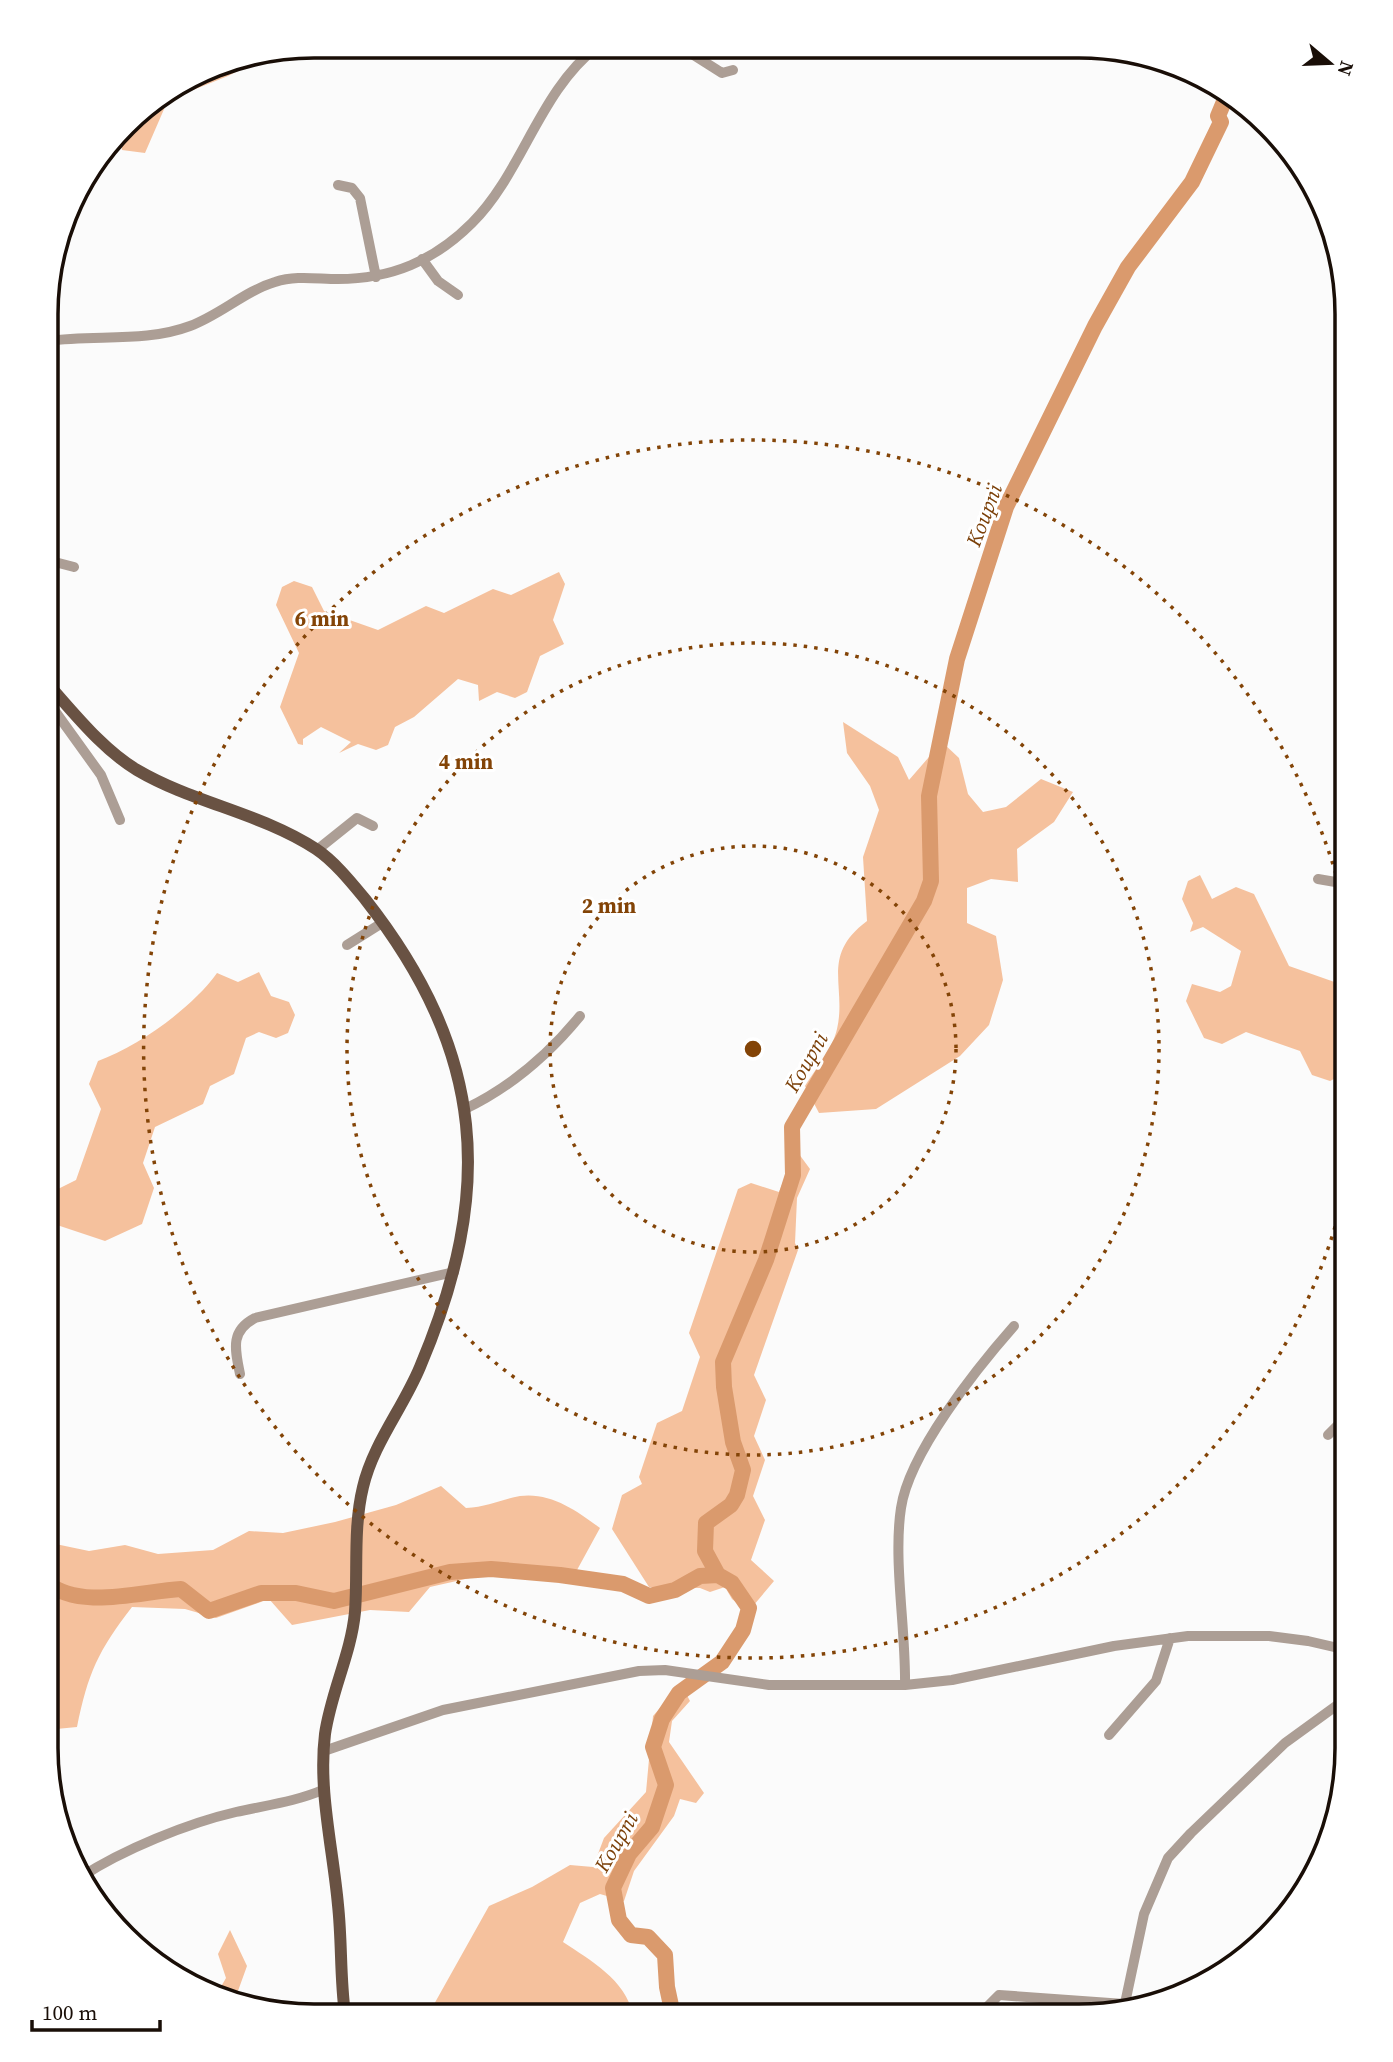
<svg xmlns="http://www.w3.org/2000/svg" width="1393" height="2062" font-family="'Source Serif 4',serif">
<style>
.green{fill:#f5c19d}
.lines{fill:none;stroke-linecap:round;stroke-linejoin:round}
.river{stroke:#da9a6d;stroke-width:16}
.minor{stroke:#ac9e95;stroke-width:10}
.major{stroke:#695243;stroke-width:12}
.ring{fill:none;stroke:#834407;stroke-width:3.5;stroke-dasharray:3.5 7}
.labels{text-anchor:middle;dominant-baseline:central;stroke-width:6;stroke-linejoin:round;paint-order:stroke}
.water-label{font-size:21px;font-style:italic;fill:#7b4009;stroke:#fff}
.rim{fill:none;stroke:#190e07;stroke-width:3.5}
.centre{fill:#834407;stroke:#fff;stroke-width:3.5}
.ring-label{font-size:21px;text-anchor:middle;font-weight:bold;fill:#834407;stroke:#fff;stroke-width:6;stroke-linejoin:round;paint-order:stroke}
</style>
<rect width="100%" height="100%" fill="#fbfbfb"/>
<path class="green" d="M275,52l-47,24 -60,24 -23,53 -23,-3 -2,-18 17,-20 90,-52z
M559,572l6,12 -12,36 11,24 -24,12 -13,36 -12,6 -18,-6 -18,9 -1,-16 -20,-6 -44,38 -19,10 -7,18 -12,5 -18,-6 -19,9 12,-11 -30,-15 -18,12v6l-5,-1 -18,-37 19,-54 -23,-48 6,-18 12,-6 18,6 12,24 54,19 48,-24 18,7 49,-24 18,6z
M843,722l55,35 11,23 33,-38 17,16 9,36 15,18 23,-5 35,-28 32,13 -19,30 -37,27 1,33 -27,-3 -24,9v35l29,13 7,44 -14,45 -29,31 -84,53 -57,4 -14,-27c10,-16 28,-38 32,-57 10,-43 -17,-73 30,-108l-4,-64 16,-47 -9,-24 -23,-33z
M1200,875l12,24 24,-12 18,7 35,72 54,19 4,8v68l-5,14 -12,6 -18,-6 -12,-24 -54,-19 -24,12 -18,-6 -18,-37 6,-17 28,8 11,-6 10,-35 -38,-24 -13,5 3,-9 -11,-24 6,-18z
M259,972l12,24 18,6 6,13 -7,18 -12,5 -17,-6 -13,6 -12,36 -24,12 -7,18 -48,23 -12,36 11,25 -12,36 -37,17 -54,-18 -5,-15 6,-16 24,-12 25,-71 -12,-25 9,-23c41,-15 94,-53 119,-88l21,9z
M796,1150l14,19 -13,29 -2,45 3,7 -44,125 12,25 -12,36 11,24 -12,36 12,24 -14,40 23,21 -26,31 -16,-13 -7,-12 -15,5 -10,-4 -51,-1 -37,-58 10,-34 20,-11 -3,-7 18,-54 25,-12 18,-54 -11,-24 49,-144 13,-6 28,9z
M441,1486l25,22c21,-1 36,-9 54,-12 31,-4 57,15 80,32l-23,42 -54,7 -31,-4 -62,14 -21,25 -39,-2 -78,15 -23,-26 -53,19 -31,-9 -53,-2c-34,44 -44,66 -55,120l-31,3v-188l43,9 36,-6 33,9 55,-4 36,-19 34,2 52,-11 61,-17z
M681,1684l9,17 -18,20 -3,21 35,51 -8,10 -16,-4 -6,17 -40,55 -10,30 -24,-7 -20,9 -17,39c28,19 62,37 70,73h-205l61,-109 43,-19 38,-22 23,2 11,-29 42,-46 7,-76z
M230,1930l17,36 -13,36 -19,-5 11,-19 -8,-24z"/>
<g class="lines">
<path class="river" d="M46,1582c34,29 95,9 135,7l28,22 52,-18h35l38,8 116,-29 41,-3 69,6 63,9 26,12 26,-6 25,-14 18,-1
M673,2015l-6,-28 -2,-32 -17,-18 -17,-2 -12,-15 -6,-32 16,-34 23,-27 14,-42 -13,-38 9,-28 17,-26 43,-31 21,-32 6,-22 -17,-25 -14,-8 -13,-24 1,-28 25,-18 6,-10 6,-25 -10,-28 -9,-55 -1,-25 43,-102 27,-85 -1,-48 132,-226 7,-20 -2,-85 28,-137 49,-152 89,-181 33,-59 64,-85 29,-60 -3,-6 10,-24"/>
<path class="minor" d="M681,47l41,26 11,-3
M338,185l14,3 8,10 16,79
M422,259l16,22 20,14
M48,341c47,-7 97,2 142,-15 30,-11 55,-35 85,-44 21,-7 42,-3 63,-3 53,0 96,-18 134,-56 51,-51 67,-132 126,-177
M47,560l27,7
M47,700l54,75 19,45
M317,850l40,-32 16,8
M1318,879l29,5
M347,945l35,-22
M465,1109c46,-22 83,-54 115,-93
M240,1374c-5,-25 -10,-43 15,-56l199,-46
M1328,1435l19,-19
M905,1685c1,-55 -12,-125 -4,-177 8,-55 76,-140 113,-182
M1109,1735l47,-54 14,-43
M324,1751l119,-41 196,-39 26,-1 104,15h136l47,-5 162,-34 74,-10h81l39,5 39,9
M81,1877c41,-27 107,-54 155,-65 31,-7 59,-10 89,-23
M1124,2008l20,-94 24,-56 23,-25 94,-90 62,-45
M978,2016l21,-21 125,9"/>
<path class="major" d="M47,683c27,30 55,66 90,87 56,33 124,43 179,79 18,12 35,33 49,50 121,154 130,291 55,468 -17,41 -47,77 -57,120 -10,41 -5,84 -8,125 -4,42 -24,80 -30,122 -7,56 8,115 13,171 4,37 2,73 7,109"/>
</g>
<g class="ring">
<circle cx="753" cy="1049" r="203"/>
<circle cx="753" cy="1049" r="406"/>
<path d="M1346 1186A609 609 0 1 1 1346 912"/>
</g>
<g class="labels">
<g class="water-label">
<text transform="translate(984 515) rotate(-69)">Koupni</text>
<text transform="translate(806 1062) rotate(-60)">Koupni</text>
<text transform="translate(616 1842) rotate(-60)">Koupni</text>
</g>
</g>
<path d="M0 0H1393V2062H0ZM314 58H1079A256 256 0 0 1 1335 314V1748A256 256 0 0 1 1079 2004H314A256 256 0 0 1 58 1748V314A256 256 0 0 1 314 58Z" fill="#fff" fill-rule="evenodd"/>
<path class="rim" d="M314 58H1079A256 256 0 0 1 1335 314V1748A256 256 0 0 1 1079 2004H314A256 256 0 0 1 58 1748V314A256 256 0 0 1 314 58Z"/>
<circle cx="753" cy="1049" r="10" class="centre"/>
<g class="ring-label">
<text x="322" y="626">6 min</text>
<text x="466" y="769">4 min</text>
<text x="609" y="913">2 min</text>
</g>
<g transform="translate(1330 63) rotate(109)" stroke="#ffffff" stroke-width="5" paint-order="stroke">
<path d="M0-5L12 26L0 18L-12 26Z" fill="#190e07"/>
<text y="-10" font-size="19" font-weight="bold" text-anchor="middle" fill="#190e07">N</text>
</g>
<path d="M32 2020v10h128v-10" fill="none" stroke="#190e07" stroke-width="3.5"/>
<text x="42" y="2020" font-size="21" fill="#190e07" stroke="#ffffff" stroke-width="5" paint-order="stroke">100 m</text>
</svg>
